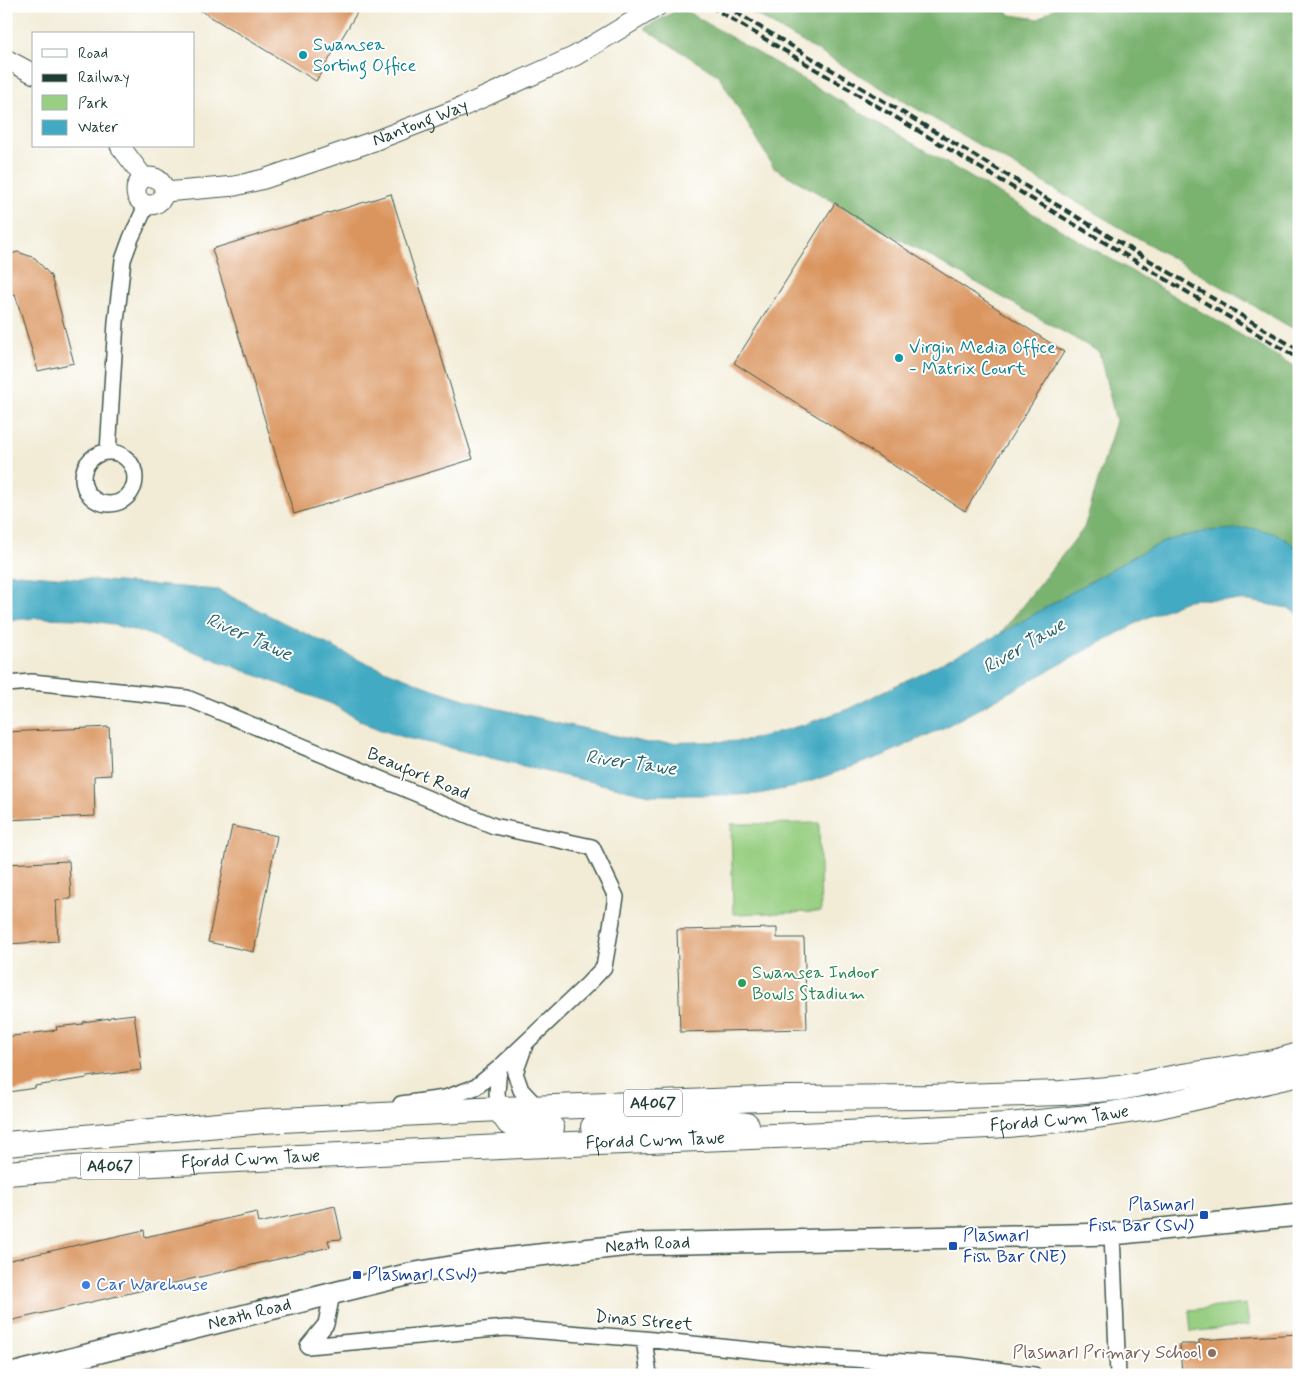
<svg xmlns="http://www.w3.org/2000/svg" width="1305" height="1381" font-family="Mynerve,sans-serif">
<style>
.green{fill:#98cf82;stroke:#5c865b}
.forest{fill:#7ab270;stroke:#4c7852}
.water{fill:#43aac3;stroke:#31747c}
.building{fill:#da955f}
.lines{fill:none;stroke-linecap:round;stroke-linejoin:round}
.minor-casing{stroke:#3f574c;stroke-width:18}
.tertiary-casing{stroke:#3f574c;stroke-width:21}
.secondary-casing{stroke:#3f574c;stroke-width:24}
.primary-casing{stroke:#3f574c;stroke-width:26}
.minor{stroke:#fff;stroke-width:15}
.tertiary{stroke:#fff;stroke-width:19}
.secondary{stroke:#fff;stroke-width:21}
.primary{stroke:#fff;stroke-width:24}
.rail{stroke:#1f3d34;stroke-width:4;stroke-dasharray:8 4;stroke-linecap:butt}
.culture-dot{fill:#0f9aa8;stroke:#fff;stroke-width:2}
.leisure-dot{fill:#2e9e5b;stroke:#fff;stroke-width:2}
.transit-dot{fill:#1a4fb4;stroke:#fff;stroke-width:2}
.shop-dot{fill:#3f7fe0;stroke:#fff;stroke-width:2}
.education-dot{fill:#8d6e63;stroke:#fff;stroke-width:2}
.labels{text-anchor:middle;dominant-baseline:central;stroke-width:4;stroke-linejoin:round;paint-order:stroke}
.shield{fill:#fff;stroke:#627771;stroke-width:1}
.shield-label{font-size:16px;font-weight:bold;fill:#1f3d34}
.culture-label{font-size:18px;fill:#0d838f;stroke:#fff;text-anchor:start}
.street-label{font-size:18px;fill:#1f3d34;stroke:#fff}
.leisure-label{font-size:18px;fill:#27864d;stroke:#fff;text-anchor:start}
.transit-label{font-size:18px;fill:#164399;stroke:#fff;text-anchor:start}
.shop-label{font-size:18px;fill:#366cbe;stroke:#fff;text-anchor:start}
.education-label{font-size:18px;fill:#785e54;stroke:#fff;text-anchor:end}
.water-label{font-size:19px;font-style:italic;fill:#2c6366;stroke:#fff}
</style>
<rect width="100%" height="100%" fill="#fff"/>
<filter id="ink" filterUnits="userSpaceOnUse"><feTurbulence type="fractalNoise" baseFrequency=".02" numOctaves="2"/><feDisplacementMap in="SourceGraphic" scale="10" xChannelSelector="R" yChannelSelector="G"/><feConvolveMatrix kernelMatrix="1 2 1 2 8 2 1 2 1" color-interpolation-filters="sRGB"/></filter>
<filter id="wash" filterUnits="userSpaceOnUse"><feTurbulence type="fractalNoise" baseFrequency=".0096" numOctaves="4" result="noise"/><feDisplacementMap in="SourceGraphic" scale="20" xChannelSelector="R" yChannelSelector="G"/><feGaussianBlur stdDeviation="1.12" result="paint"/><feColorMatrix in="noise" values="0 0 0 0 0 0 0 0 0 0 0 0 0 0 0 0 0 1.4 0 .05"/><feComposite in="paint" operator="in"/></filter>
<g filter="url(#wash)">
<rect width="100%" height="100%" fill="#f2ecd7"/>
<path class="green" d="M819,823l2,89 -88,2 -2,-90z
M1246,1304l3,21 -58,7 -2,-22z"/>
<path class="forest" d="M741,6h258l12,9 28,4 18,-13h242v326z
M681,8l618,361v183l-131,-12 -32,15 -136,79 84,-106 32,-107 -17,-69 -325,-184 -55,-92 -75,-48z"/>
<path class="water" d="M1250,528c23,4 31,6 49,22v64l-11,-6 -39,-7 -52,-2 -9,1 -44,19 -201,109 -61,28 -87,31 -37,7 -21,1h-87l-94,-21 -122,-30 -28,-6 -28,-9 -17,-8 -29,-17 -187,-71 -39,-10 -30,-4 -36,-1 -34,2v-47l212,17 141,70 74,29 53,17 161,37 99,-2 60,-17 42,-15 152,-75 136,-79 32,-15 39,-9z"/>
<g id="blocks">
<path class="building" d="M193,6h168l-45,75z
M391,194l82,265 -179,55 -82,-265z
M835,203l229,149 -99,159 -231,-148z
M18,252l17,6 16,18 23,87 -36,8 -23,-77 -9,2v-41z
M109,727l2,48 -17,1 1,40 -89,4v-88z
M232,826l45,10 -23,116 -46,-10z
M69,861l2,38 -15,1 2,41 -52,3v-80z
M777,928v10h27l3,91 -127,3 -3,-102z
M134,1014l8,56 -55,7v1l-52,8v2l-26,4 -3,-20v-35l51,-7 -1,-3 27,-3v-2l27,-4v-1z
M335,1206l7,33 -14,1 2,7 -321,74 -3,-12v-48l138,-31 1,7 112,-25 2,11z
M1299,1334v41h-117l-2,-31h19v-4z"/>
</g>
</g>
<g filter="url(#ink)">
<use href="#blocks" fill-opacity="0" stroke="#3f574c" stroke-width="1"/>
<g class="lines">
<g class="minor-casing">
<path id="minor" d="M83 478a26 26 0 1 1 52 0a26 26 0 1 1-52 0Z
M108,452l8,-130 7,-62 8,-22 16,-34
M6,684l26,-2 155,16 307,128 98,21 24,50 -12,70 -16,17 -89,84 -2,25 2,16
M525,1045l-10,28 6,17 16,17
M401,1104l44,-6 31,-11 23,-19
M1112,1234l6,141
M332,1294l-6,30 -18,22 198,-18 138,11 173,18 142,8 75,10
M644,1339l5,36"/>
</g>
<g class="tertiary-casing">
<g id="tertiary">
<path d="M6,59l28,15"/>
<path d="M120,146l24,32"/>
<circle cx="150" cy="191" r="14"/>
<path id="s1" d="M165,192l70,-6 29,-7 110,-38 88,-34 113,-51 83,-50"/>
</g>
</g>
<g class="secondary-casing">
<g id="secondary">
<path id="s2" d="M8,1375l402,-101 75,-13 153,-17 474,-10 187,-19"/>
</g>
</g>
<g class="primary-casing">
<g id="primary">
<path d="M499,1109l10,14 13,7 30,-2"/>
<path d="M593,1127l117,-6 37,4"/>
<path d="M6,1144l257,-23 236,-12 288,-11 140,-1 134,-4 59,-5 62,-12 91,-14 26,-7"/>
<path id="s3" d="M6,1173l68,-5 447,-22 304,-12 183,-9 82,-8 65,-10 144,-33"/>
</g>
</g>
<use href="#minor" class="minor"/>
<use href="#tertiary" class="tertiary"/>
<use href="#secondary" class="secondary"/>
<use href="#primary" class="primary"/>
<path class="rail" d="M710,6l589,353
M725,6l574,344"/>
</g>
</g>
<g class="culture-dot">
<circle cx="303" cy="55" r="5"/>
<circle cx="899" cy="358" r="5"/>
</g>
<circle class="leisure-dot" cx="742" cy="983" r="5"/>
<g class="transit-dot">
<rect x="1199" y="1210" width="10" height="10" rx="2.5"/>
<rect x="948" y="1241" width="10" height="10" rx="2.5"/>
<rect x="352" y="1270" width="10" height="10" rx="2.5"/>
</g>
<circle class="shop-dot" cx="86" cy="1285" r="5"/>
<circle class="education-dot" cx="1212" cy="1353" r="5"/>
<g class="labels">
<g class="shield">
<rect x="624" y="1089.5" width="58" height="27" rx="4"/>
<rect x="81" y="1152.5" width="58" height="27" rx="4"/>
</g>
<g class="shield-label">
<text x="653" y="1103">A4067</text>
<text x="110" y="1166">A4067</text>
</g>
<g class="culture-label">
<text x="313" y="45">Swansea<tspan x="313" dy="21">Sorting Office</tspan></text>
<text x="909" y="348">Virgin Media Office<tspan x="909" dy="21">- Matrix Court</tspan></text>
</g>
<g class="street-label">
<text stroke="none"><textPath href="#s1" startOffset="266">Nantong Way</textPath></text>
<text transform="translate(418 774) rotate(23)">Beaufort Road</text>
<text stroke="none"><textPath href="#s3" startOffset="1055">Ffordd Cwm Tawe</textPath></text>
<text stroke="none"><textPath href="#s3" startOffset="650">Ffordd Cwm Tawe</textPath></text>
<text stroke="none"><textPath href="#s3" startOffset="245">Ffordd Cwm Tawe</textPath></text>
<text stroke="none"><textPath href="#s2" startOffset="654">Neath Road</textPath></text>
<text stroke="none"><textPath href="#s2" startOffset="249">Neath Road</textPath></text>
<text transform="translate(644 1321) rotate(5)">Dinas Street</text>
</g>
<g class="leisure-label">
<text x="752" y="973">Swansea Indoor<tspan x="752" dy="21">Bowls Stadium</tspan></text>
</g>
<g class="transit-label">
<text x="1194" y="1205" text-anchor="end">Plasmarl<tspan x="1194" dy="21">Fish Bar (SW)</tspan></text>
<text x="963" y="1236">Plasmarl<tspan x="963" dy="21">Fish Bar (NE)</tspan></text>
<text x="367" y="1275">Plasmarl (SW)</text>
</g>
<g class="shop-label">
<text x="96" y="1285">Car Warehouse</text>
</g>
<g class="education-label">
<text x="1202" y="1353">Plasmarl Primary School</text>
</g>
<g class="water-label">
<text transform="translate(249 637) rotate(24)">River Tawe</text>
<text transform="translate(1024 646) rotate(-30)">River Tawe</text>
<text transform="translate(631 763) rotate(8)">River Tawe</text>
</g>
</g>
<rect width="1305" height="1381" fill="none" stroke="#fff" stroke-width="25"/>
<rect x="32" y="32" width="162" height="115" fill="#ffffff" stroke="#a5b1ae"/>
<rect x="42" y="49" width="25" height="8" fill="#ffffff" stroke="#a5b1ae"/>
<text x="78" y="58" font-size="15" fill="#1f3d34">Road</text>
<rect x="42" y="74" width="25" height="8" fill="#1f3d34" stroke="#a5b1ae"/>
<text x="78" y="82" font-size="15" fill="#1f3d34">Railway</text>
<rect x="42" y="95" width="25" height="15" fill="#98cf82" stroke="#a5b1ae"/>
<text x="78" y="108" font-size="15" fill="#1f3d34">Park</text>
<rect x="42" y="120" width="25" height="15" fill="#43aac3" stroke="#a5b1ae"/>
<text x="78" y="132" font-size="15" fill="#1f3d34">Water</text>
</svg>
